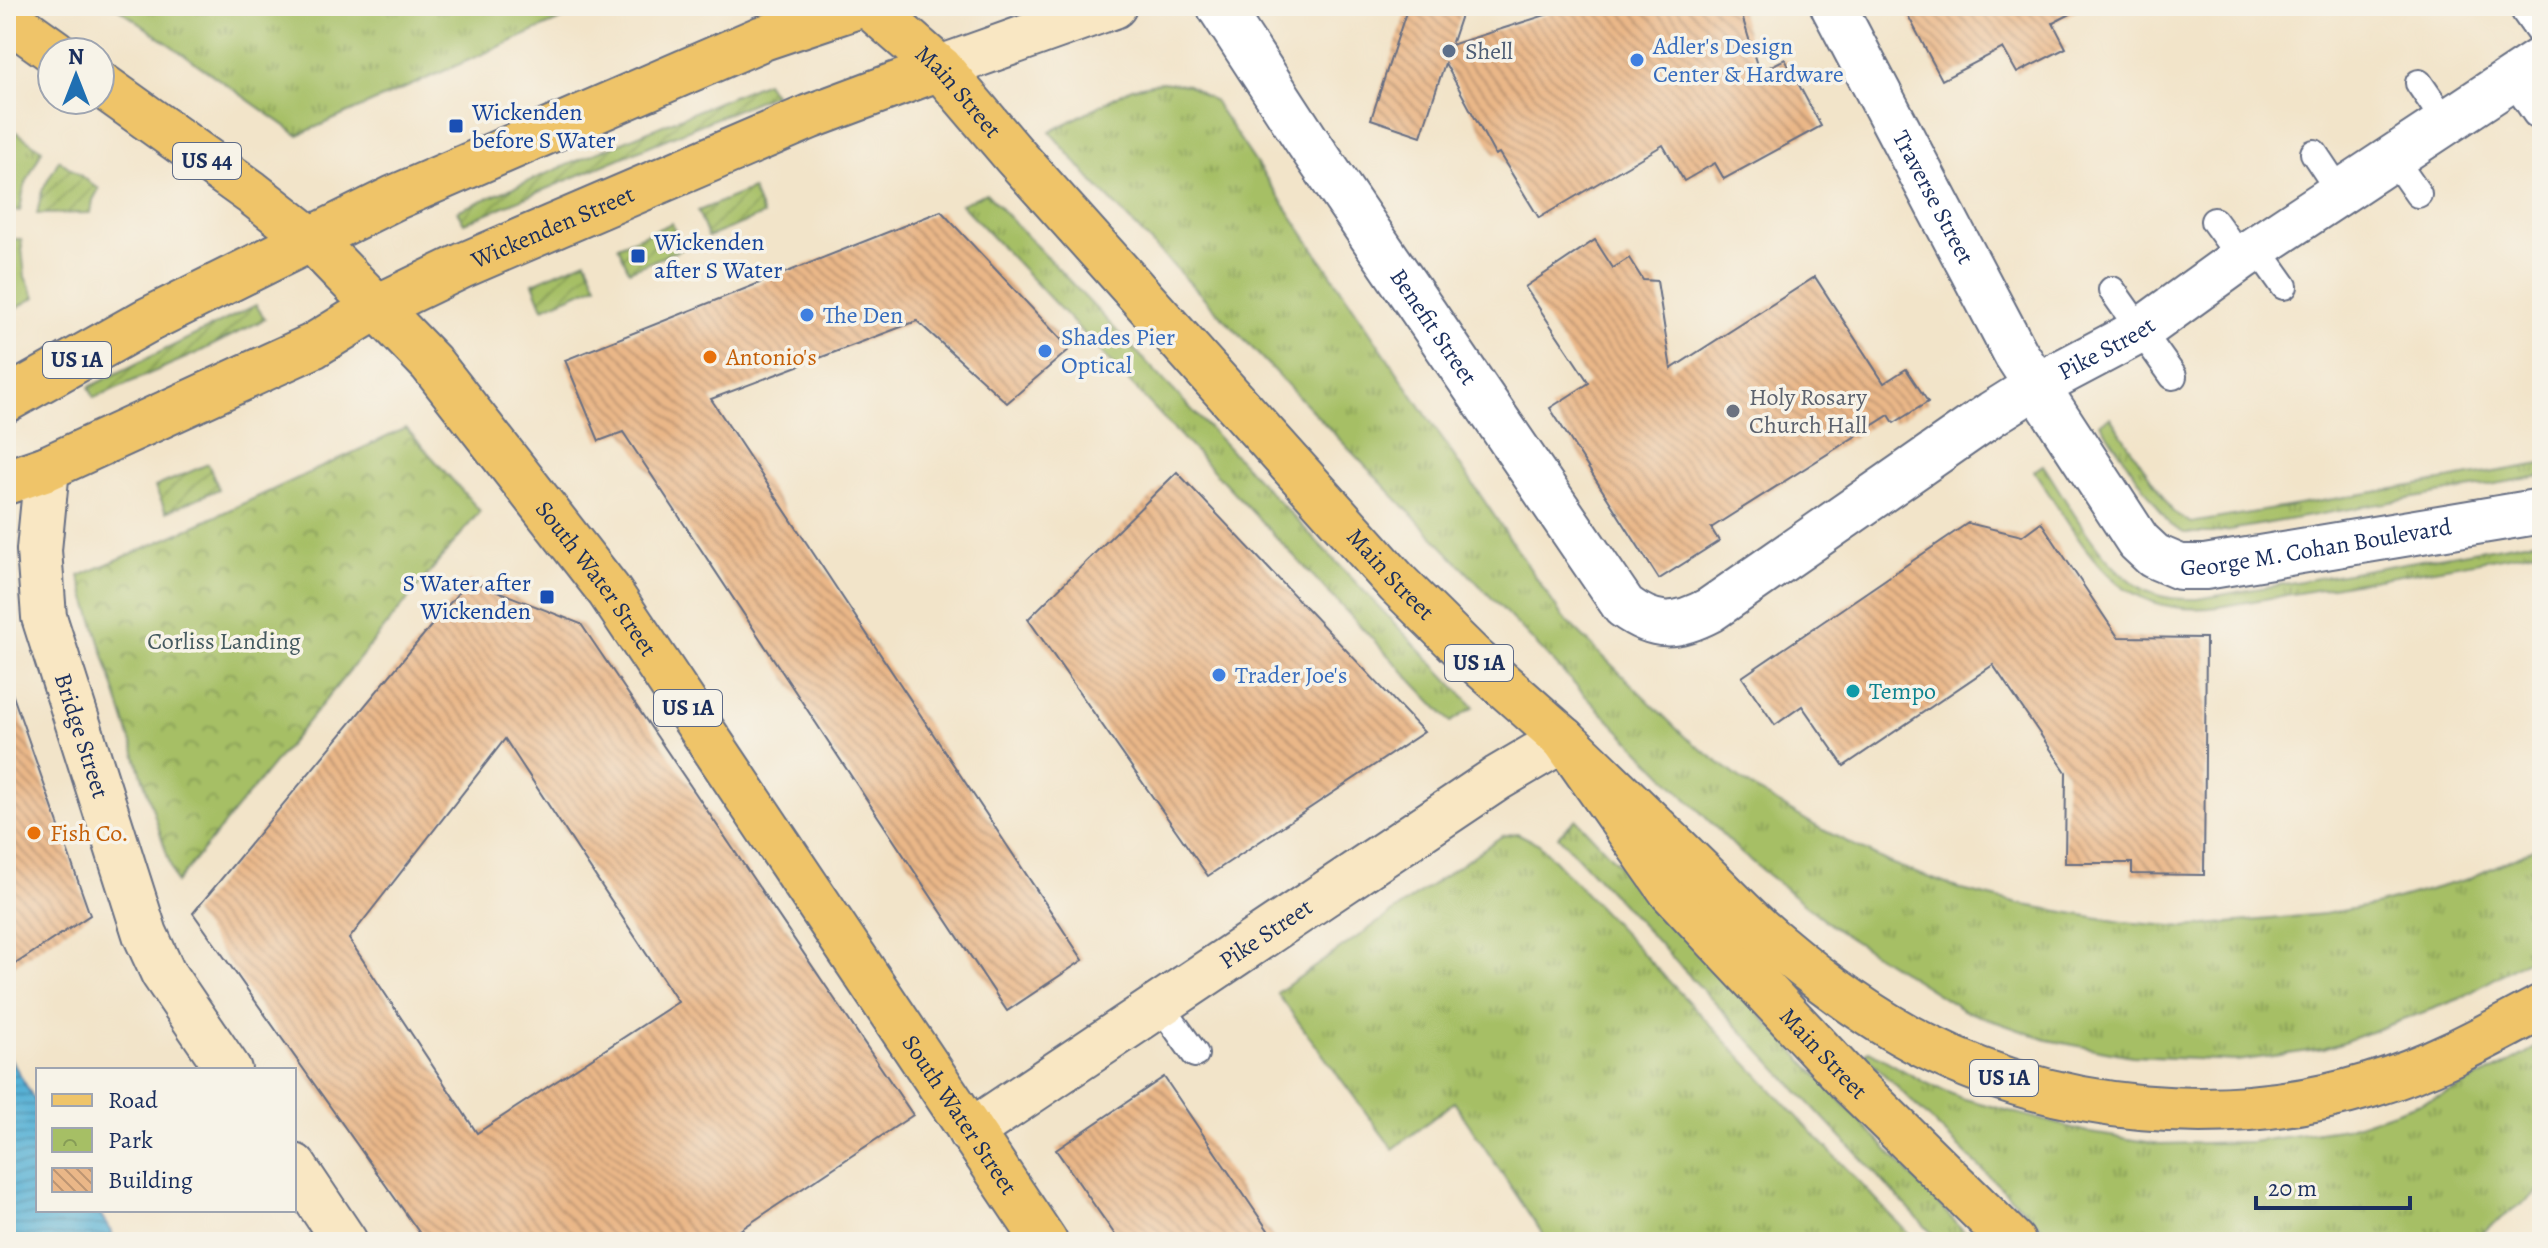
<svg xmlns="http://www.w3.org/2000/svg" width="2548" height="1248" font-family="Alegreya,serif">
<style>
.grass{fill:url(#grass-tufts);stroke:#607762;stroke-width:2}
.park{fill:url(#park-crowns);stroke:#607762;stroke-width:2}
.garden{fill:url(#garden-furrows);stroke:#607762;stroke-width:2}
.water{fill:url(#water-rules);stroke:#39709a;stroke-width:2}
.building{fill:url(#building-back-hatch);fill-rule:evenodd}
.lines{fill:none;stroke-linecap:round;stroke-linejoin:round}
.lane-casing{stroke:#666e83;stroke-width:30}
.street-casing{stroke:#666e83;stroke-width:48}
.secondary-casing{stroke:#666e83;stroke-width:48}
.primary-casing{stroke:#666e83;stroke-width:48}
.highway-casing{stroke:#666e83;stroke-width:48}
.lane{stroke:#fff;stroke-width:26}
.street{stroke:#fff;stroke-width:44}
.secondary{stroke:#f9e7c3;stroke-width:44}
.primary{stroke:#efc469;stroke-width:44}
.highway{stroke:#efc469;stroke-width:44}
.service-dot{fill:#5c6f8a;stroke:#f7f3e8;stroke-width:3}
.shop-dot{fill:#3f7fe0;stroke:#f7f3e8;stroke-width:3}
.transit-dot{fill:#1a4fb4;stroke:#f7f3e8;stroke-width:3}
.food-dot{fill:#e8710a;stroke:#f7f3e8;stroke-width:3}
.worship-dot{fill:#6b7280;stroke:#f7f3e8;stroke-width:3}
.culture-dot{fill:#0f9aa8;stroke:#f7f3e8;stroke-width:3}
.labels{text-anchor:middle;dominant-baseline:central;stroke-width:7;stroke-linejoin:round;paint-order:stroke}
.shield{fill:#f7f3e8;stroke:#5d6a87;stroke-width:2}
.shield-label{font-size:22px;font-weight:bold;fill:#1b2f5e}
.shop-label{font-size:24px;fill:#366cbe;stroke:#f7f3e8;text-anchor:start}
.service-label{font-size:24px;fill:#4e5e75;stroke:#f7f3e8;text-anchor:start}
.street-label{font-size:24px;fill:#1b2f5e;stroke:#f7f3e8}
.transit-label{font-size:24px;fill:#164399;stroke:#f7f3e8;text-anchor:start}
.food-label{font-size:24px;fill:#c56008;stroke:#f7f3e8;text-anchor:start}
.worship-label{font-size:24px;fill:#5b616d;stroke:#f7f3e8;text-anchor:start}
.park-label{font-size:24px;fill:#455a60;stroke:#f7f3e8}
.culture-label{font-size:24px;fill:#0d838f;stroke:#f7f3e8;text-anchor:start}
</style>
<defs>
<pattern id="grass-tufts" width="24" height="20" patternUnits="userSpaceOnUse" patternTransform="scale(2)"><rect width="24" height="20" fill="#a6bf65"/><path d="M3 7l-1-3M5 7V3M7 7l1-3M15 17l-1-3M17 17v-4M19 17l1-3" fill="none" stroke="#869c56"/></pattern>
<pattern id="park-crowns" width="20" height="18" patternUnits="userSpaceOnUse" patternTransform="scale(2)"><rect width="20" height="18" fill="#a6bf65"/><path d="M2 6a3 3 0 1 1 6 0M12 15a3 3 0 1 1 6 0" fill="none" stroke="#869c56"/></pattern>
<pattern id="garden-furrows" width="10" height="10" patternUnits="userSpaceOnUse" patternTransform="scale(2)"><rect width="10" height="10" fill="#a6bf65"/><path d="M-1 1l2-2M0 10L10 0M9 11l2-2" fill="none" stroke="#869c56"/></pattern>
<pattern id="water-rules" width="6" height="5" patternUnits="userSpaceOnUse" patternTransform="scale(2)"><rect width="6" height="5" fill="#57b1d5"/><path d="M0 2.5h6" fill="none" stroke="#4790b0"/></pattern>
<pattern id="building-back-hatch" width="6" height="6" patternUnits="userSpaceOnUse" patternTransform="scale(2)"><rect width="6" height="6" fill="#eab788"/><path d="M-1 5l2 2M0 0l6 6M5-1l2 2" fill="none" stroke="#bd9572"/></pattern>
</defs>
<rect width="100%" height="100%" fill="#f7f3e8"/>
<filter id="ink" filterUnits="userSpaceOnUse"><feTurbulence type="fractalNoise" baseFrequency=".0125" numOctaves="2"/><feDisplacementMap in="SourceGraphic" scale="16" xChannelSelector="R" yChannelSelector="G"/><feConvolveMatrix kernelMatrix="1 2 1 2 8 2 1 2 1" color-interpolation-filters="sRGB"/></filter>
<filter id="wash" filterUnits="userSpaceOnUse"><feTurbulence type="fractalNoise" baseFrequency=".006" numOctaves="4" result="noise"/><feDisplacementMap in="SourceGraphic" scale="32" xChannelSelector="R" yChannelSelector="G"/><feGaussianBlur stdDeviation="1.8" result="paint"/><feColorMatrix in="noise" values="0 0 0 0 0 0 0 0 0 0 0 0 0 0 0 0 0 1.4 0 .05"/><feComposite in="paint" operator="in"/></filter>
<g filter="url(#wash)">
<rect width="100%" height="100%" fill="#f2e4c9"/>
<path class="grass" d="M115,6h477l-294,129z
M1161,82l27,3 26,16 348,515 123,121 69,52 67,40 69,34 72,27 57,14 103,18 63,5 139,-13 51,-9 93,-26 74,-34v106l-83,48 -135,50 -88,12 -104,-5 -85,-16 -84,-30 -126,-80 -95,-76 -140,-141 -509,-531 -43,-50 82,-44z
M6,125l36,25 -18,37 -4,24 -14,-1z
M986,193l488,514 -23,15 -490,-518z
M6,239h15l4,38 10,20 -29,17z
M2110,417l63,95 18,11 351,-59v12l-330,57h-28l-14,-8 -70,-102z
M2043,465c30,44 63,116 118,131 12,4 24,3 37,3l344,-60v11l-323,57c-106,14 -134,-62 -185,-136z
M1576,819l398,423h-34l-382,-406z
M1517,833l22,11 377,398h-368l-94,-140 -61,47 -116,-156 225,-157z
M2542,1044v145l-73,53h-412l-191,-185 -1,-4 4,-2 55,31 37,16 130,35 69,11 91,-2 95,-14 98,-33 65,-32z"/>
<path class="park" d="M406,428l74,83 -304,372 -97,-307 96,-41z"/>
<path class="garden" d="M766,82l8,12 -310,129 -7,-12z
M59,160l40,29 -6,11 -2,13 -54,1 5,-23z
M752,189l11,26 -55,22 -10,-26z
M672,223l10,26 -53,22 -11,-25z
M586,260l11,25 -54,23 -10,-25z
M256,305l9,14 -68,34 -103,45 -5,-11z
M208,464l11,25 -53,23 -11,-25z"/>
<path class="water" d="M6,1051l32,55v104h60l19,32h-111z"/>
<g id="blocks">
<path class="building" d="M1408,6h56l-13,39 123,-39h165l20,66 26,-13 36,67 -97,53 -9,-16 -31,18 -21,-36 -124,73 -40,-65 -4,2 -50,-92 -24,73 -50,-17z
M1903,6h183l-33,17 13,25 -49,25 -14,-25 -61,32z
M941,211l129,138 -63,54 -90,-82 -206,78 372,561 -76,51 -384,-579 -24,9 -34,-81z
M1595,240l18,28 16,-10 14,22 14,1 14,88 144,-92 69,106 22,-14 22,33 -34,21 -5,-8 -178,113 8,13 -60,38 -109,-171 39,-25 -64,-96z
M1177,472l247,260 -216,144 -180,-257z
M2041,522l77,115 88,1 -2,237 -72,-1v-11h-67l1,-91 -73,-107 -149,101 -42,-60 -27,19 -33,-48 226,-154 54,13z
M469,580l112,44 332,491 -191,127h-296l-233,-329zM505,739l173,263 -201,131 -128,-194z
M12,693l78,222 -84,55v-276z
M1164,1077l112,165h-156l-64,-92z"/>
</g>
</g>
<g filter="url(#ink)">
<use href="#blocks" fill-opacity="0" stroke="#666e83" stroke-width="2"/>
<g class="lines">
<g class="lane-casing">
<path id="lane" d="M2525,12l17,24
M2512,79l24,35
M2419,83l28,41
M2314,153l26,39
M2393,158l25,36
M2214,221l27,37
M2257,248l27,38
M2112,290l61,86
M1160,1005l35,49"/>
</g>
<g class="street-casing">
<g id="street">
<path id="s1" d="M1219,6l88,135 317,465c31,23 52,22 86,4l283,-197 43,-27 104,-55 101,-73 301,-199"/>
<path id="s2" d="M1833,6l183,348 122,187 16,15 26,11h25l337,-56"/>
</g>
</g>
<g class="secondary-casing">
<g id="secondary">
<path d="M940,68l174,-62"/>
<path id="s3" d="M47,468l-8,82 5,67 101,317 18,39 66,97"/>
<path id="s4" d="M970,1132l528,-354 66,-39"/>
<path d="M294,1166l51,76"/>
</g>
</g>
<g class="primary-casing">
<g id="primary">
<path id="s5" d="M869,6l71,62 74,87 384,429 78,77 88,78 107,152 180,192 162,159"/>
<path d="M6,17l49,35"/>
<path id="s6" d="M100,84l151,108 61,48 119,123 178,228 436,651"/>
<path d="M6,400l142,-80 246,-122 369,-160 95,-32"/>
<path id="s7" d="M6,482l41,-14 266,-122 62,-38 89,-43 345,-148 131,-49"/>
</g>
</g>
<g class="highway-casing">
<path id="highway" d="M1564,739c47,45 93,90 139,135 23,22 46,47 70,67 46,39 96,77 150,104 136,69 302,84 448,40 61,-18 115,-48 171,-78"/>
</g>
<use href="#lane" class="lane"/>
<use href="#street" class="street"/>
<use href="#secondary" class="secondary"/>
<use href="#primary" class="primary"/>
<use href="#highway" class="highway"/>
</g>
</g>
<circle class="service-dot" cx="1449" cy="51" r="8"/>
<g class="shop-dot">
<circle cx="1637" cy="60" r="8"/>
<circle cx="807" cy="315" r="8"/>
<circle cx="1045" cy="351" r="8"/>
<circle cx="1219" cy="675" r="8"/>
</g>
<g class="transit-dot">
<rect x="448" y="118" width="16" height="16" rx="4"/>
<rect x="630" y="248" width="16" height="16" rx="4"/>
<rect x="539" y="589" width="16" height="16" rx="4"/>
</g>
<g class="food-dot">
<circle cx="710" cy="357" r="8"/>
<circle cx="34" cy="833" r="8"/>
</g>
<circle class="worship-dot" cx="1733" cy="411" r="8"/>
<circle class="culture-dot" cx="1853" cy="691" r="8"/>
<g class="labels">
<g class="shield">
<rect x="173" y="143" width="68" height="36" rx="6"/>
<rect x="43" y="342" width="68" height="36" rx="6"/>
<rect x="1445" y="645" width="68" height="36" rx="6"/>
<rect x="654" y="690" width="68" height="36" rx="6"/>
<rect x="1970" y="1060" width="68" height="36" rx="6"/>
</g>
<g class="shield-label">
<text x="207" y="161">US 44</text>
<text x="77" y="360">US 1A</text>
<text x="1479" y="663">US 1A</text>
<text x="688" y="708">US 1A</text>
<text x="2004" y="1078">US 1A</text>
</g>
<g class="shop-label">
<text x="1653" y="46">Adler's Design<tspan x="1653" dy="28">Center &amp; Hardware</tspan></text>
<text x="823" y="315">The Den</text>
<text x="1061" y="337">Shades Pier<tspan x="1061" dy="28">Optical</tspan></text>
<text x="1235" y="675">Trader Joe's</text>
</g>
<g class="service-label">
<text x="1465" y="51">Shell</text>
</g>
<g class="street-label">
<text stroke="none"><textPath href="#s5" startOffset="124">Main Street</textPath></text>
<text stroke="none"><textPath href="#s2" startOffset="216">Traverse Street</textPath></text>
<text stroke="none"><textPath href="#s7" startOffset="604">Wickenden Street</textPath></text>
<text stroke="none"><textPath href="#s1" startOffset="386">Benefit Street</textPath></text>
<text stroke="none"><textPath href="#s1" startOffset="1292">Pike Street</textPath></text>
<text stroke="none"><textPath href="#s2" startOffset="804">George M. Cohan Boulevard</textPath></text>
<text stroke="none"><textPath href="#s5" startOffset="772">Main Street</textPath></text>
<text stroke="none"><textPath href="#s6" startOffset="706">South Water Street</textPath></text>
<text stroke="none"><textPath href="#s3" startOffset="274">Bridge Street</textPath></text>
<text stroke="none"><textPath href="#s4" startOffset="356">Pike Street</textPath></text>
<text stroke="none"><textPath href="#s5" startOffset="1420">Main Street</textPath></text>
<text stroke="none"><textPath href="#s6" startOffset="1354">South Water Street</textPath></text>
</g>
<g class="transit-label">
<text x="472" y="112">Wickenden<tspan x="472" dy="28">before S Water</tspan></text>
<text x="654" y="242">Wickenden<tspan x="654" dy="28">after S Water</tspan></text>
<text x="531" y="583" text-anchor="end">S Water after<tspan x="531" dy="28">Wickenden</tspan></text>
</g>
<g class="food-label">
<text x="726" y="357">Antonio's</text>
<text x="50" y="833">Fish Co.</text>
</g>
<g class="worship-label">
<text x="1749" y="397">Holy Rosary<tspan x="1749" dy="28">Church Hall</tspan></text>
</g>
<g class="park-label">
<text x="224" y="641">Corliss Landing</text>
</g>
<g class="culture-label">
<text x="1869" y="691">Tempo</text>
</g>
</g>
<rect width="2548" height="1248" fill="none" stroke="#f7f3e8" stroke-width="32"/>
<rect x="36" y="1068" width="260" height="144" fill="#f7f3e8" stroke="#9fa5b1" stroke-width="2"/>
<rect x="52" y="1094" width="40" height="12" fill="#efc469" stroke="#9fa5b1" stroke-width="2"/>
<text x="108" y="1108" font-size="24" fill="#1b2f5e">Road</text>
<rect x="52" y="1128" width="40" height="24" fill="url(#park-crowns)" stroke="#9fa5b1" stroke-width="2"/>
<text x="108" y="1148" font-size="24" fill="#1b2f5e">Park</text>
<rect x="52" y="1168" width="40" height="24" fill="url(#building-back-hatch)" stroke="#9fa5b1" stroke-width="2"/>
<text x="108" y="1188" font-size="24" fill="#1b2f5e">Building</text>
<g transform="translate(76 76)"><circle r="38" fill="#f7f3e8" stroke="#9fa5b1" stroke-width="2"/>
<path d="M0-6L14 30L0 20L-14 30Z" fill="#1f6fb2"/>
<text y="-12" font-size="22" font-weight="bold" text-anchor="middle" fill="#1b2f5e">N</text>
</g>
<path d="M2256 1196v12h154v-12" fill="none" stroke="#1b2f5e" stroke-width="4"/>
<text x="2268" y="1196" font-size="24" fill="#1b2f5e" stroke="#f7f3e8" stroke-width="6" paint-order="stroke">20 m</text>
</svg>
